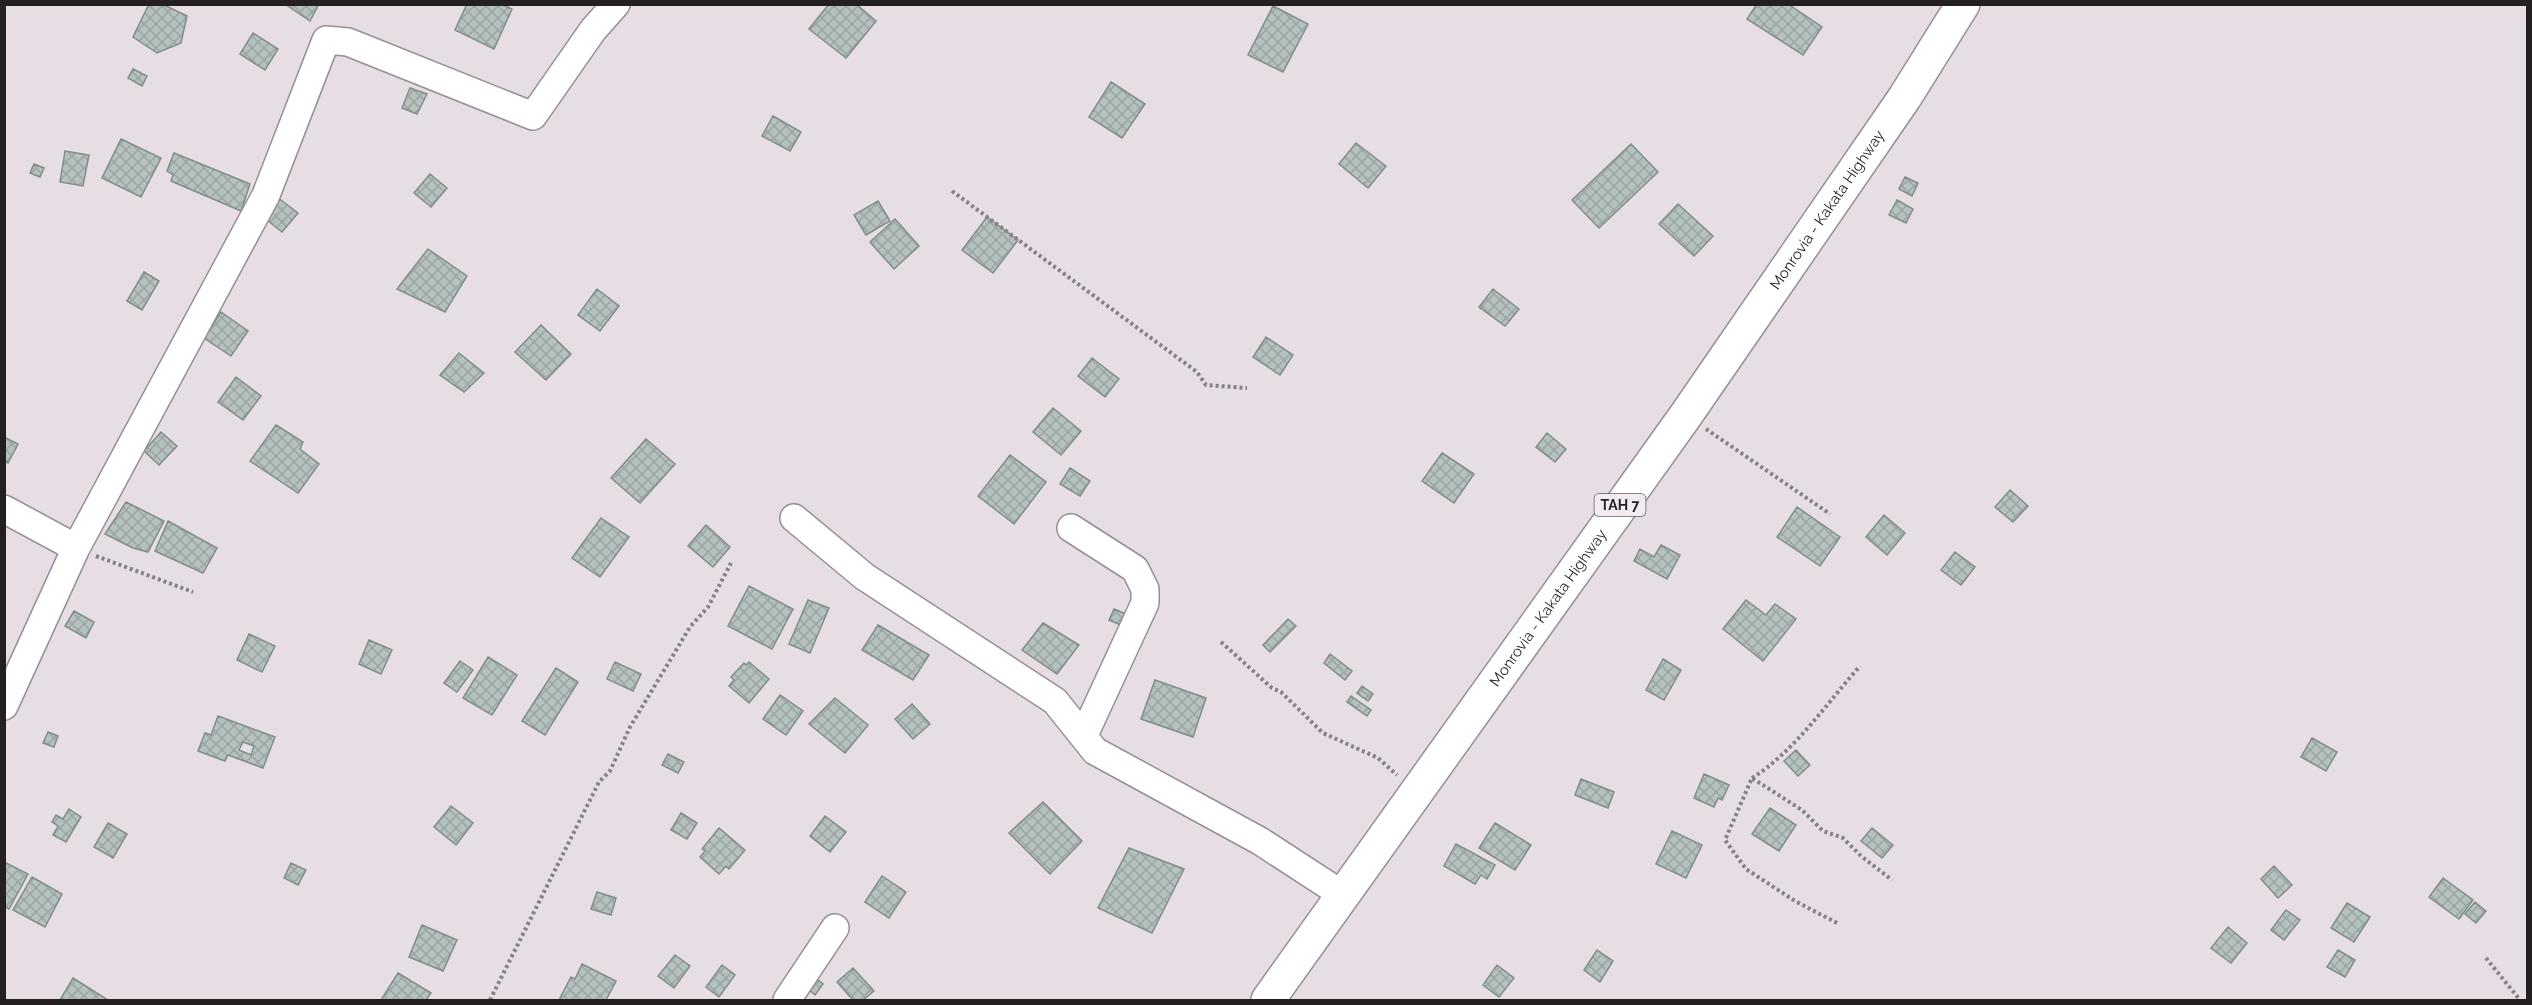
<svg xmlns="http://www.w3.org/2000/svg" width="2532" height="1005" font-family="Raleway,sans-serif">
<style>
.building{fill:url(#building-cross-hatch);stroke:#808d89;stroke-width:1.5;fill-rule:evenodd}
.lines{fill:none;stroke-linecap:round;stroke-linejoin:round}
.minor-casing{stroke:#978e96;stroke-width:30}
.highway-casing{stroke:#978e96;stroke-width:36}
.path{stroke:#878086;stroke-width:4;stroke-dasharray:3 3;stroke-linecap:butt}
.minor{stroke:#fff;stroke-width:27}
.highway{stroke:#fff;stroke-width:33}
.labels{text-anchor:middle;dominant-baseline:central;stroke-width:4.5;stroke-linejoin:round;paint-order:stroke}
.shield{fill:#f4eaf2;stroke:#625c60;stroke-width:1.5}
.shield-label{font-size:14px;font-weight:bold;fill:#231f22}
.street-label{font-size:15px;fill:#231f22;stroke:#f4eaf2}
</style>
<defs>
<pattern id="building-cross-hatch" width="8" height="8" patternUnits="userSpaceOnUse" patternTransform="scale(1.5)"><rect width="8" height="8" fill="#b4c1bd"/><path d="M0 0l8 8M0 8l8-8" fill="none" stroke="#9aa5a2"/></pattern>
</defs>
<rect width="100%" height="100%" fill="#e7dde5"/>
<path class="building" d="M149,4h13l25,12 -6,27 -24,10 -24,-16z
M285,4h34l-9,17z
M467,4h34l11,5 -18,40 -39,-19z
M829,4h27l20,17 -30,37 -37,-29z
M1757,4h31l34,23 -19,28 -56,-36z
M1273,6l35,18 -25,48 -35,-17z
M253,33l25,16 -13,21 -25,-16z
M133,69l14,7 -5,10 -14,-8z
M1111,82l34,22 -23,34 -33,-21z
M410,88l17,6 -10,20 -15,-6z
M773,116l28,16 -11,19 -28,-15z
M121,139l40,19 -20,39 -39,-19z
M1356,143l30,23 -18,22 -29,-24z
M1631,144l27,28 -59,56 -27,-28z
M65,151l24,4 -6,31 -23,-4z
M174,153l76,31 -9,27 -70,-30 2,-6 -6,-4z
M34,164l10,4 -4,9 -10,-4z
M430,174l17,14 -16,19 -17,-14z
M1905,177l13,6 -6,13 -13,-7z
M277,197l21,16 -16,19 -20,-16z
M1897,200l16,9 -7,14 -17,-8z
M878,201l12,20 -24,14 -12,-20z
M1678,204l35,32 -19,20 -35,-32z
M987,217l31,23 -25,33 -31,-23z
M895,219l24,27 -25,23 -24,-27z
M428,249l39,27 -22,36 -48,-23z
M144,272l15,9 -17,29 -15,-9z
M597,289l22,17 -19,25 -22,-16z
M1493,289l26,20 -14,17 -26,-19z
M221,312l27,19 -17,25 -27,-18z
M541,325l30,29 -25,26 -31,-28z
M1266,337l27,18 -13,20 -27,-18z
M459,353l25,20 -20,19 -24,-17z
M1092,358l27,21 -14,18 -27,-21z
M236,377l25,19 -18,24 -25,-18z
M1053,408l28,23 -20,24 -28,-23z
M276,425l27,17 -3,7 19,15 -21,29 -48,-32z
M161,432l16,14 -18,19 -15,-14z
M1547,433l19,16 -11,13 -19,-15z
M4,437l14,7 -10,19 -4,-2z
M646,439l29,25 -35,39 -29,-25z
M1442,453l32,21 -20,29 -32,-22z
M1010,455l36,27 -32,42 -36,-28z
M1070,468l20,13 -10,15 -20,-12z
M2010,490l18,16 -15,16 -18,-15z
M126,502l38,19 -16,31 -15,-4 -28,-14z
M1797,507l43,30 -20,29 -43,-29z
M1884,515l21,18 -18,22 -21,-18z
M601,518l28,19 -29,40 -28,-19z
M168,521l49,27 -14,25 -48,-22z
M706,525l24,22 -17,20 -25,-21z
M1661,545l19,10 -13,24 -33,-18 6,-12 14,8z
M1955,552l20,15 -14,18 -20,-15z
M749,586l44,23 -21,40 -44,-23z
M808,600l21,8 -19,45 -21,-9z
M1746,600l20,15 9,-11 21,15 -33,42 -40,-32z
M1114,609l14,6 -5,11 -14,-6z
M74,611l20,11 -8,16 -21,-12z
M1288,619l8,7 -26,26 -7,-7z
M1043,623l36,22 -22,29 -35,-24z
M878,625l51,30 -16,25 -51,-30z
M249,634l26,12 -13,26 -25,-12z
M369,640l23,10 -11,24 -22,-10z
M1330,654l22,17 -7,9 -21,-17z
M488,657l29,18 -25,40 -29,-17z
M1663,659l18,11 -17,30 -18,-10z
M460,661l13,9 -16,22 -13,-9z
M615,662l26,12 -8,17 -26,-12z
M749,662l20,17 -20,24 -20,-17 5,-6 -3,-3 13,-14 2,2z
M556,668l22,14 -33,53 -23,-14z
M1155,680l51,18 -13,39 -52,-18z
M1362,686l11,8 -5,7 -11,-8z
M780,695l23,16 -17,24 -23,-16z
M1351,696l20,14 -4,6 -20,-14z
M835,698l33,27 -23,28 -36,-29z
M912,704l18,20 -17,15 -18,-20z
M218,716l57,21 -12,31 -35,-13 -3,6 -27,-10 7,-18 6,2zM243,742l11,4 -3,9 -12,-5z
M48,732l10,4 -4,11 -11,-4z
M2312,738l25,14 -11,19 -25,-14z
M1796,750l14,15 -12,11 -14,-15z
M668,754l16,8 -6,11 -16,-8z
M1704,774l25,11 -7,15 -4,-2 -4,9 -20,-9z
M1581,779l33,13 -6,16 -33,-13z
M1043,802l39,39 -32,33 -41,-41z
M451,806l22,17 -17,22 -22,-18z
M1770,808l26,17 -17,26 -27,-17z
M69,809l12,8 -15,25 -13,-7 5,-9 -6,-4 4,-7 7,4z
M681,813l16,10 -10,16 -16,-9z
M825,816l21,16 -16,20 -20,-16z
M108,823l19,11 -14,24 -19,-11z
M1495,823l36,22 -16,25 -36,-22z
M719,828l26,22 -16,19 -3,-3 -7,8 -19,-17 5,-6 -3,-2z
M1872,828l21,17 -11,13 -21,-17z
M1672,831l30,14 -16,33 -30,-14z
M1456,844l39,21 -8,14 -6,-4 -6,9 -31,-18z
M1129,848l55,21 -32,64 -54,-25z
M4,862l24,12 -19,35 -5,-3z
M291,863l15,7 -8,15 -14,-7z
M2274,866l18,19 -14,13 -17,-19z
M882,876l24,16 -17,26 -24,-16z
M32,877l30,17 -17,33 -32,-17z
M2443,878l30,22 -14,19 -30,-22z
M597,892l19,6 -5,17 -20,-6z
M2475,902l11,9 -10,12 -11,-9z
M2347,903l23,14 -16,25 -23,-14z
M2286,910l14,10 -16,20 -13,-10z
M422,925l35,15 -14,31 -34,-14z
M2228,927l19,16 -16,20 -20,-15z
M1597,950l16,11 -13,21 -16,-12z
M2338,950l17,10 -10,17 -18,-10z
M675,955l15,11 -16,22 -16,-12z
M582,964l34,17 -10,19h-47l12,-23 4,2z
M722,965l13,10 -16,22 -13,-10z
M1497,965l17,13 -15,19 -16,-12z
M853,968l21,23 -11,9h-10l-16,-18z
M398,973l33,20 -5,7h-45z
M810,974l13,10 -8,11 -13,-11z
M73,978l35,22h-48z"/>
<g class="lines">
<g class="minor-casing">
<path id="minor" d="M4,509l72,39
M794,518l71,59 190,124 40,50 165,90 83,54
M1071,528l64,41 10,20v14l-61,132
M4,706l72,-158 190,-353 60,-155 22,2 185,74 60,-86 23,-26
M787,1000l48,-72"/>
</g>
<g class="highway-casing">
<g id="highway">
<path id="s1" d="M1268,1000l418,-585 219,-318 58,-93"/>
</g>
</g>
<path class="path" d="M952,191l245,181 9,13 41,3
M1706,429l124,85
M96,556l97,36
M1221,642l51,46 9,4 42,41 55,25 19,17
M1752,778c42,-26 75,-75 108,-112
M1837,923l-42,-22 -49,-32 -21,-29 27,-62 50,32 21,21 20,7 18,18 31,24
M2486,958l34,42
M490,1000l109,-218 11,-11 20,-44 60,-100 18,-20 23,-44"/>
<use href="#minor" class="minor"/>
<use href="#highway" class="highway"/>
</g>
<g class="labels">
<rect class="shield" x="1594.5" y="494" width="51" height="22" rx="4.5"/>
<g class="shield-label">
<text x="1620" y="505">TAH 7</text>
</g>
<g class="street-label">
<text stroke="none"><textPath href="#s1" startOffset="968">Monrovia - Kakata Highway</textPath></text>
<text stroke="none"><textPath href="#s1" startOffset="482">Monrovia - Kakata Highway</textPath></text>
</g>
</g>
<rect width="2532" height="1005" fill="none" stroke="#231f22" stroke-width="12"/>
</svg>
